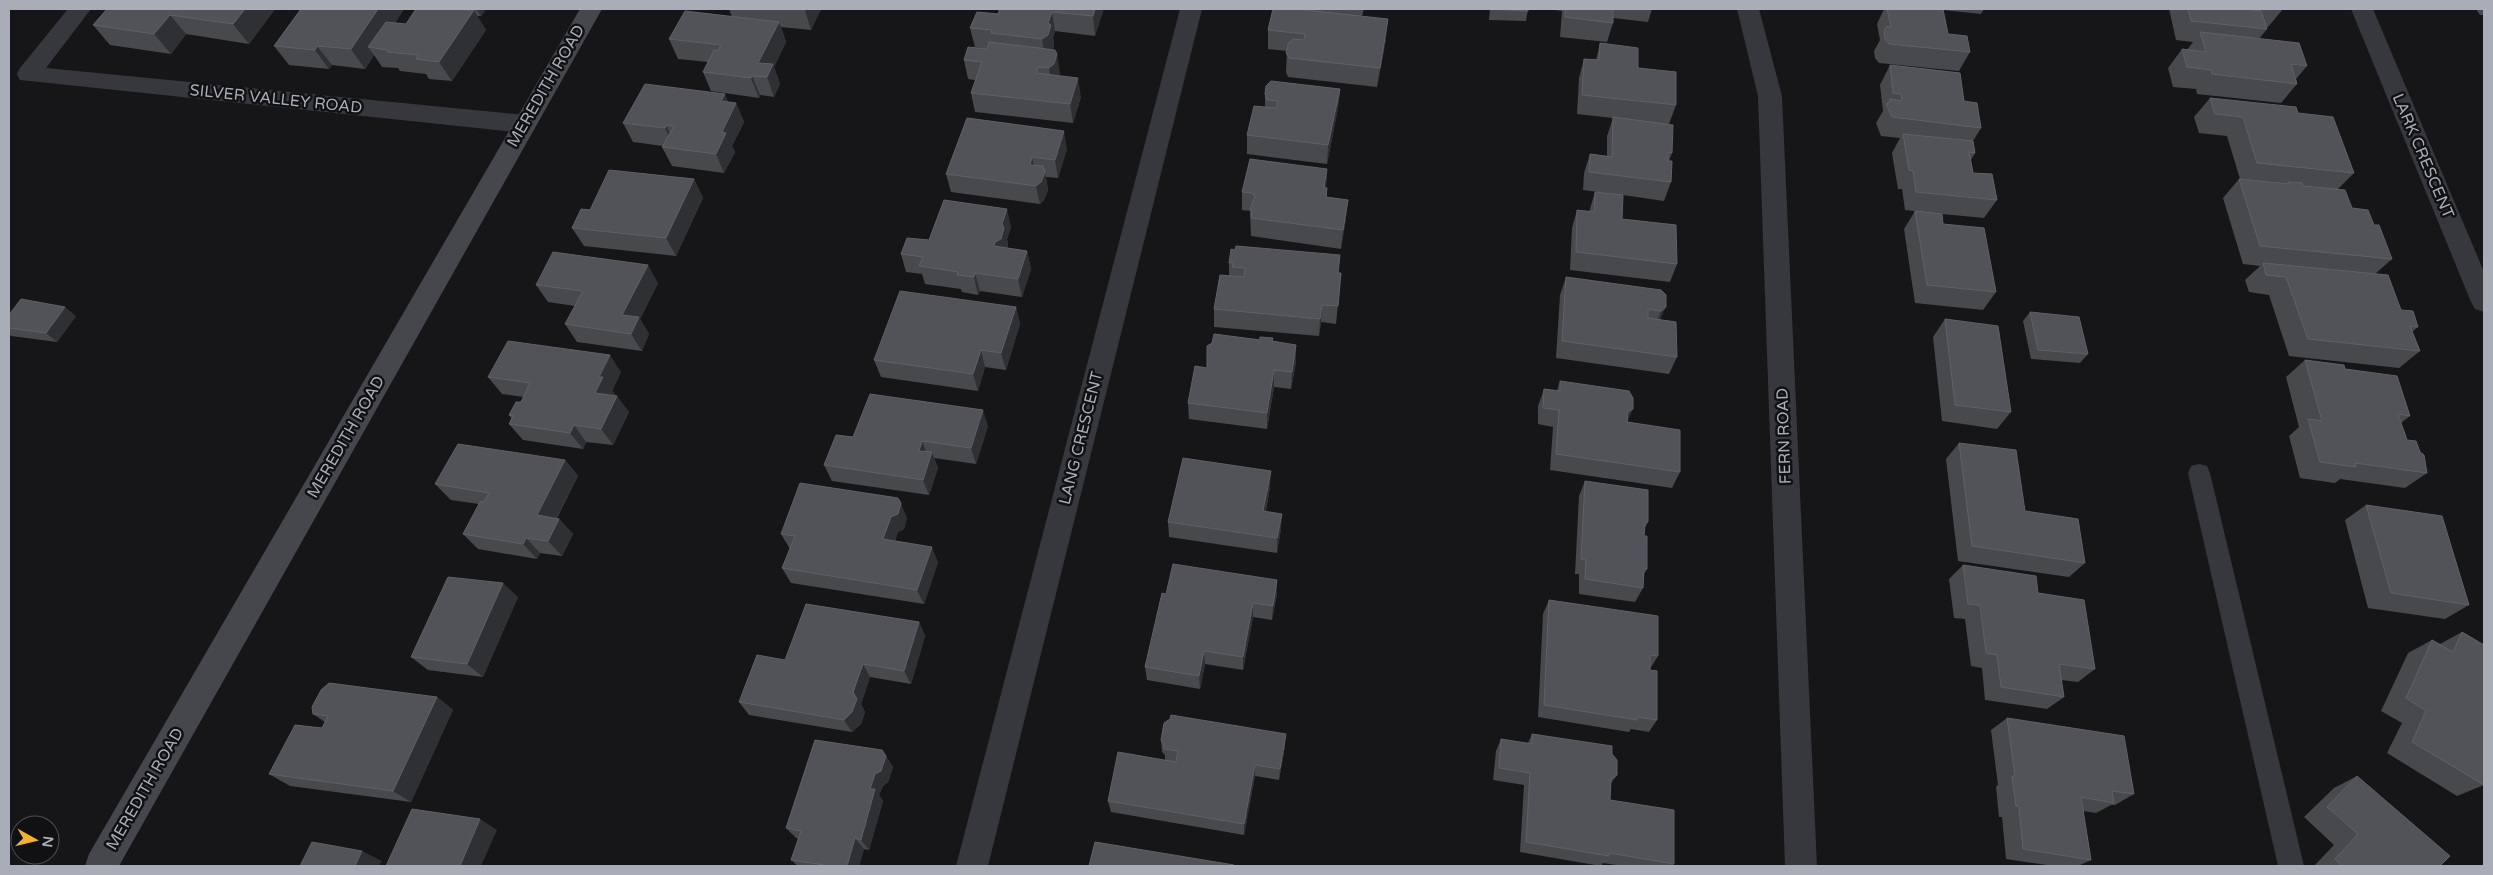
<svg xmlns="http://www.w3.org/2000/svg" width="2493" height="875" font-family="'Varela Round',sans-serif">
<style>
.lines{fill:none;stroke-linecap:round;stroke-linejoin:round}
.lane{fill:#37383d;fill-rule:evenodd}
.street{fill:#37383d;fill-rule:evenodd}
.secondary{fill:#45474d;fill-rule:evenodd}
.wall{fill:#47494d}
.shaded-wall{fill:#2f3033}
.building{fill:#525359;stroke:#5f6168}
.labels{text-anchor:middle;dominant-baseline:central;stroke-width:5;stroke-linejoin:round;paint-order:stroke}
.street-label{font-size:16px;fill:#a8adb8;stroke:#111113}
</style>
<rect width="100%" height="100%" fill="#161618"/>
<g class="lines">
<path class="lane" d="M2199,464l8,2 3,7 94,393h-26l-90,-393 3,-7z"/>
<path class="street" d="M68,9h23l-45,59 479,47 8,3 4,6 -4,6 -8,3 -505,-53 -3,-6 3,-6z
M1180,9h22l-214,857h-32z
M1737,9h22l23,87 35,770h-32l-27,-770z
M2351,9h22l111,263v40l-9,-3 -4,-7z"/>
<path class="secondary" d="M580,9h22l-483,857h-34l4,-12z"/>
</g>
<path class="wall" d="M107,9h168l-26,35 -63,-10 -15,20 -61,-9 -17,-20z
M301,9h103l-9,14 11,1 10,-15h70l-5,7h-4l9,14 -34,51 -23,-2 -3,-5 -26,-3 -2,-3 -16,-1 -8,-12 -9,14 -33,-4 -3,4 -40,-4 -15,-19z
M729,9h92l-10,21 -30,-3 5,15 -12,25 6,17 -6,13 -14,-2 -1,3 -48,-7 -8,-19 5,-10 -30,-3 -9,-20 63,-22z
M998,9h105v2l-8,25 -40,-5 -2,6 1,8 -1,4 7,24 -1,3 22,21 -8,26 -98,-11 -4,-19 4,-13 -7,-1 -4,-19 23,-11 -12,-2 -5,-19 28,-14 1,-1z
M1273,9h91l-2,7 24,23 -9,48 -89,-10 -2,-5 1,-21 -19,-2v-19z
M1490,9h38l-2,12 -37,-1z
M1547,9h105l-4,13 -35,-4v5l-6,19 -47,-5 2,-26z
M1884,9h100l-3,5 -38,-4 5,24 22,18 -11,19 -80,-8 -4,-5 -1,-7 6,-11 -3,-16z
M2169,9h114l-15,18h-1v2l-8,10 48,27 -11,13 1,5 -16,19 -84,-9 -1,-5 -23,-2 -5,-19 14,-19 5,1 6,-8 -17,-2z
M2476,9h8v6h-4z
M1600,43l38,25 38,37 -7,19 3,29 -3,8 2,21 -7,19 -41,-6 -1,24 55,45 -7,18 -100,-12 2,-42 5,-18 12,2 6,-20 26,3 -38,-5 1,-17 6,-19 17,2v-20l6,-18 -36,-4 2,-36 5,-19 12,1z
M1890,65l74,36 17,27 -8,13 2,12 -4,7 2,13 24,27 -13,18 -42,-4 1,10 53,68 -13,18 -68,-7 -11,-74 11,-18 -10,-1 -3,-21h-4l-6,-36 8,-15 -19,-2 -5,-13 7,-12 -3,-26z
M1340,89l-2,19 -11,56 -80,-10v-19l18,-28v-13z
M2210,98l88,15 56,60 -16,16 14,19 22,17 18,34 -17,15 26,36 17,17 -6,5 8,19 -21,17 -110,-12 -20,-61 -20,-3 -4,-12 15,-14 -17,-2 -20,-66 16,-19h1l-13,-43 -28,-3 -5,-16z
M729,102l7,1 8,19 -12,24 3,6 -11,21 -52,-7 -10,-19 1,-1 -30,-4 -10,-19z
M1067,149l-9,29 -12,-1 2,13 -4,10 -4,4 -89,-12 -5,-18z
M1327,169l-1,18 1,10 19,21 -5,31 -90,-13 -1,-25 -8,-1v-18z
M694,179l9,19 -27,58 -92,-10 -12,-18 18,-18z
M1011,227l-4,12 1,7v2l19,3 4,18 -9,28 -42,-6 -2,4 -16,-3 -1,-3 -36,-5 -3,-10 -16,-2 -5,-18 28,-14z
M1229,263l112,10 -5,51 -15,-2 -2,14 -105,-9v-18l15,-33z
M1566,277l100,18 -6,25 17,37 -8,17 -113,-16 4,-63z
M658,283l-18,36 9,15 -7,17 -65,-9 -12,-18 10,-18 -27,-4 -12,-17z
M1016,307l4,17 -14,46 -21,-3 -7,24 -97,-14 -7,-17z
M2030,312l58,42 -8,9 -49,-4 -8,-38z
M9,315l67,1 -19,26 -46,-6 -2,-2z
M1945,319l66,93 -14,17 -55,-8 -9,-84z
M1273,341l23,21 -5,27 -17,-2 -7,42 -78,-10 -1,-16 19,-35z
M2305,360l40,9 65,47 -9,7 6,17 20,33 -22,15 -65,-9 -5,4 -35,-5 -11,-42 10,-9 -13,-50z
M621,372l-9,19 3,3 -1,1 15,17 -16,33 -27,-3 -3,7 -60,-9 -14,-16 3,-5 -3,-4 12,-13 3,-5 -22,-3 -14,-17z
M1560,381l67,41 53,50 -8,16 -122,-18 3,-43 -15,-3v-18l6,-17 13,2z
M988,426l-12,38 -42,-6 4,10 -9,27 -97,-14 -8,-16 29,-28z
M1959,443l66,68 60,52 -16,14 -111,-16 -12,-102z
M565,460l13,16 -21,42 2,1 14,15 -11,22 -22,-3 -3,6 -59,-10 -15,-15 16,-30 -28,-4 -16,-16z
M1585,481l63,41 -3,6 -1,8 3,33 -3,5 -1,14 -8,14 -56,-8v-20h-4l4,-78z
M1270,487l-4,24 15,18 -4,24 -108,-16 -1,-15z
M2366,505l103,100 -24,14 -77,-11 -23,-88z
M907,518l-3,11 -6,3 -3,9 43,21 -14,42 -133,-21 -9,-15 8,-19 -9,-15z
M1963,565l75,28 57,76 -17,13 -17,-2 3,17 -17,12 -62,-9 -3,-32 -11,-2 -6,-47 -11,-1 -5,-39z
M1277,580v14l-5,26 -19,-3 -10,53 -38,-6 -5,25 -53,-9 -2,-13 21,-73z
M518,597l-35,80 -55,-7 -17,-13z
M1549,600l109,56 -8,13 7,51 -8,12 -18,-3 -2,3 -91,-15 5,-103z
M919,622l6,14 -14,48 -41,-7 -9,27 4,8 -4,12 -9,8 -103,-17 -10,-13 46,-42z
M2462,632l22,153 -27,11 -70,-43 15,-30 -21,-12 27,-58 24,-13 8,4z
M437,697l16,13 -42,92 -121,-16 -21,-12 53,-46 3,-6 -12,-8z
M2007,718l127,76 -19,11h-4l-15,8 -13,-2 8,49 -13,6h-25l-47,-7 -4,-42h-3l-3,-30 2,-2 -7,-55z
M1532,734l80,20 5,21 -6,8 -1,17 64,64 -2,2h-49l-20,-3 -2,3 -81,-14 4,-67 -31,-5 3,-29 5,-12 27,4z
M1161,740l124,6 -6,34 -24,-4 -11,59 -133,-23 -3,-11 57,-41v-5l-3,-3z
M882,750l11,17 -5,15 -5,4 -4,9 4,6 -14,49 -5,-1 -5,17h-61l-7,-6 8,-21 -3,-1 -10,-10z
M2357,776l83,90h-126l20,-21 -30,-28 30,-29z"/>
<path class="shaded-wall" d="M245,9h30l-26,35 -16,-20z
M378,9h26l-26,39 -10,-1 6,8 -9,14 -14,-20z
M476,9h10l-5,7z
M806,9h15l-10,21 -6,-20z
M1095,9h8v2l-8,25 -2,-20z
M474,10l12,20 -34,51 -13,-19z
M1052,12l3,19 -2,6 1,8 -3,9 -6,4 -3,-19z
M170,15l16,19 -15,20 -17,-20z
M1388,19l-2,20 -9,48 3,-19z
M779,22l7,20 -12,25 6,17 -6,13 -7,-20 -9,-14z
M317,46l15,19 -3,4 -14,-19z
M1057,54l3,19 -3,11 -5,3 -3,-19z
M752,76l8,19 -1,3 -8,-20z
M1078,78l3,19 -8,26 -3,-19z
M1340,89l-2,19 -11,56 1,-19z
M725,94l7,17 4,-8 8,19 -12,24 3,6 -11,21 -8,-19 6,-22 -1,-31z
M666,125l9,19 -1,3 -9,-19z
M1064,131l3,18 -9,29 -3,-18z
M1032,157l4,19 -6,-11z
M1327,169l-1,18h-2z
M1045,172l3,18 -4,10 -4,4 -4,-18z
M694,179l9,19 -27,58 -10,-18z
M1348,200l-2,18 -5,31 2,-19z
M1007,209l4,18 -4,12 1,7 -3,11 -11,-11z
M1027,251l4,18 -9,28 -4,-18z
M648,265l10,18 -18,36 9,15 -7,17 -11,-17 -9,-19z
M975,273l5,18 -2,4 -4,-18z
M1322,305l-1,17 -2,14 1,-17z
M65,307l11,9 -19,26 -11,-9z
M1016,307l4,17 -14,46 -5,-17z
M1666,307l-8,17 -4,5 7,-18z
M1296,345v17l-5,27 1,-17z
M981,350l4,17 -7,24 -5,-17z
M610,355l11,17 -9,19 3,3 -8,15 -12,-16 4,-16z
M1274,370v17l-7,42v-16z
M617,396l12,16 -16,33 -12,-16z
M1633,409l-7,16 2,-13z
M983,410l5,16 -12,38 -5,-16z
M574,425l12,17 -3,7 -13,-16z
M922,441l6,16 -9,-6z
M932,452l6,16 -9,27 -6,-15z
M565,460l13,16 -28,54 -13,-15z
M1271,471l-1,16 -7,39v-15z
M901,503l6,15 -3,11 -6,3 -8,22 -7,-15 8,-22z
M1282,514l-1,15 -4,24v-15z
M559,519l14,15 -11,22 -14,-15z
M526,538l14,15 -3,6 -14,-15z
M932,547l6,15 -14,42 -7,-14z
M1277,580v14l-5,26 1,-14z
M503,583l15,14 -35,80 -16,-13z
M1253,603v14l-10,53v-13z
M919,622l6,14 -14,48 -7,-13z
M1204,651l1,13 -5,25 -1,-13z
M863,664l7,13 -9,27 4,8 -4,12 -9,8 -8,-12z
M437,697l16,13 -42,92 -18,-11z
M1286,734l-1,12 -6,34 1,-11z
M886,756l7,11 -5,15 -5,4 -4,9 4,6 -14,49 -8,-10 9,-51 5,-15z
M1255,765v11l-11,59v-11z
M480,819l17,11 -16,36h-21z
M855,838l9,11 -5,17h-12z
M362,851l20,10 -3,5h-24z"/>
<path class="building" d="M107,9h138l-12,15 -63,-9 -16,19 -61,-9z
M301,9h77l-27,40 -34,-3 -2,4 -41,-4z
M416,9h42l16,1 -35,52 -23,-3 2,-4 -31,-3 1,-2 -20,-3 18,-25 20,2z
M789,9h17l-1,1z
M1000,9h95l-2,7 -41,-4 -4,11 3,2 -3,10 -6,4 -51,-6 1,-3 -22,-2 7,-16 21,2z
M1273,9h22l93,10 -8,49 -91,-10 -3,-5 2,-9 5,-5 11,1 1,-6 -37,-4z
M1491,9h37v2z
M1565,9h48v14l-48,-6z
M1887,9h56l5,25 19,2 3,16 -81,-8 -4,-5 -1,-8 3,-5 4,1z
M2188,9h65v1l8,1 6,18 -76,-8z
M685,11l94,11 -21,41 15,1 -6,13 -15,-1 -1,2 -48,-6 11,-22 4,1 3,-6 -52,-6z
M2200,32l99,11 8,23 -16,-2 6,20 -85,-10 -1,-4 -24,-3 -5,-18 24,3z
M989,42l66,8 2,4 -3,10 -5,4 -11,-1 -2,6 42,5 -8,26 -99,-11 11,-31 -18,-2 4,-13 19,2z
M1600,43l38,5v20l38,4v33l-94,-10 2,-36 15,1z
M1890,65l70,8 4,28 13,2 4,25 -89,-11 -6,-13 4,-2v-3l12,2 -1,-7 -8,-1z
M1271,81l69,8 -12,56 -81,-10 7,-29 22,2 2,-7 -11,-1 -2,-6 1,-8z
M645,84l80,10 -4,7 15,2 -14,29 4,1 -10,21 -54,-7 12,-21 -8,-1 -1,3 -42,-5z
M2210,98l86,9 2,6 35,4 21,56 -97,-10 -14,-46 -28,-3z
M1613,117l60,8 -1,28 -4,-1v9h4l-1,21 -82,-10 1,-18 22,3z
M967,118l97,13 -9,29 -23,-3 -2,8 13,1 2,6 -4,10 -5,4 -90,-12z
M1903,134l70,7 2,12 -6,-1 4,21 19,1 5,26 -81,-8 -3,-21 -4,-1z
M1250,159l77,10 -3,18 3,1 -1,9 22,3 -5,30 -92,-12 1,-9h-2l5,-12 -3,-4 -10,-1z
M609,170l85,9 -28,59 -94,-10 9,-19 9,1z
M2239,179l50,5 -1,-2 14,1 1,3 42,4 7,18 16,2 6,15h5l13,34 -132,-13z
M1595,192l28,3 -1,24 54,6 1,39 -101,-12 1,-42 17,2z
M944,200l63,9 -5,15 2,4 -3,11 -6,3 -1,4 33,5 -9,28 -43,-6 -1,4 -17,-2 1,-3 -39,-6 4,-9 -22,-3 6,-16 22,2z
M1915,211l27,3 1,10 41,4 12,64 -69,-7z
M1236,246l104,9 -2,18h3l-3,33 -16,-1 -2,14 -106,-10 6,-34 24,2 1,-9 -13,-1 1,-4h-4l2,-14 4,1z
M553,252l95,13 -26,50 17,2 -8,17 -66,-10 18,-33 -47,-6z
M2263,263l125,12 13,35 12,1 5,16 -8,-1 10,25 -112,-12 -22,-62 -20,-2z
M1566,277l95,13 5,5v12l-5,4 -13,-2v9l28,4 1,35 -115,-16z
M900,291l116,16 -15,46 -20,-3 -8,24 -99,-14z
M21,299l44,8 -19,26 -37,-5v-13z
M2030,312l49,5 9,37 -50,-4z
M1945,319l53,7 13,86 -56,-7z
M1214,334l46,6v-3l13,1 -1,3 24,4 -4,27 -18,-2 -7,43 -79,-10 7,-37 12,2v-22l5,-3z
M508,341l102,14 -11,22h4l-8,16 22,3 -16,33 -27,-4 -4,8 -61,-9 4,-8 -4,-1 7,-13h5l9,-19 -42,-6z
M2305,360l39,5 1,4 52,7 13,40 -12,-2 9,26 9,1 4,11 4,3 3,18 -72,-10 1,4 -36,-5 -12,-43 14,2z
M1560,381l69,10 4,7v11l-5,3 -1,10 53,8v42l-124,-18 3,-44 -16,-2 1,-19 16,2z
M870,394l113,16 -12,38 -49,-7 -3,10 13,1 -9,28 -99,-15 12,-30 17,2z
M1959,443l57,7 9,61 53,8 7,44 -113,-17z
M458,444l107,16 -28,55 22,4 -11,22 -22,-3 -3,6 -60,-10 17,-32h4l5,-9 -54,-9z
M1183,458l88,13 -8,40 19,3 -5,24 -109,-16z
M1585,481l63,9v32h-3l-1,14h3v33h-3l-1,19 -58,-9 1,-19 -5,-1z
M800,483l98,15 3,5 -3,11 -7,3 -8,22 49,8 -15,43 -135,-22 13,-32 -14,-2z
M2366,505l76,11 27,89 -78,-12z
M1173,564l104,16 -4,26 -20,-3 -10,54 -39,-6 -5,25 -54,-9 17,-74 4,1z
M1963,565l73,11 2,17 46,7 11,69 -36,-5 5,33 -63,-10 -4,-32 -11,-2 -6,-48 -12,-1z
M448,577l55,6 -36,81 -56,-7z
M1549,600l109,16v40l-8,-1v15l7,1v49l-20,-3v3l-93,-15z
M806,604l113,18 -15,49 -41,-7 -10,28 4,7 -5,13 -8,8 -105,-18 18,-47 28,5z
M2462,632l22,13v140l-72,-43 14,-31 -20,-13 26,-58 21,12z
M329,683l108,14 -44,94 -124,-17 26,-49 27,3 6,-12 -15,-2 -1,-7 9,-17z
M1171,715l115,19 -6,35 -25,-4 -11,59 -136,-23 10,-49 58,10 2,-11 -14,-2v-4l-3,-5 3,-17 6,-4z
M2007,718l117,18 10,58 -22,-3 2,12 -33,-6 10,63 -68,-11 -4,-42 -3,-1 -4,-30h3z
M1532,734l80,12v8l5,6v15l-6,4 -1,21 64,10v54l-65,-11v3l-83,-14 4,-69 -31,-5 2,-29 31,5z
M815,740l67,10 4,6 -5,15 -6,3 -5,15h5l-14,51 -6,-2 -8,28h-16l-40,-6 10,-29 -15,-3z
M2357,776l93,80 -10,10h-98l-7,-7 23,-25 -31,-27z
M412,809l68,10 -20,47h-74z
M312,842l50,9 -7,15h-55z
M1095,842l139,23 -1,1h-144z"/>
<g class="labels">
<g class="street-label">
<text transform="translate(546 86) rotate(-60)">MEREDITH ROAD</text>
<text transform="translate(276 99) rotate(6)">SILVER VALLEY ROAD</text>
<text transform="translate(2423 156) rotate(67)">LARK CRESCENT</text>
<text transform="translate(1784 436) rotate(-92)">FERN ROAD</text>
<text transform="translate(346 437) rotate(-60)">MEREDITH ROAD</text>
<text transform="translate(1081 438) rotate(-76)">LANG CRESCENT</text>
<text transform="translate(145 789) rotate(-60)">MEREDITH ROAD</text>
</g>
</g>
<rect width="2493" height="875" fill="none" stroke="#a8adb8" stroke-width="20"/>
<g transform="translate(35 840) rotate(98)"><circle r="24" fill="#111113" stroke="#4d4f55"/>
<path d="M0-4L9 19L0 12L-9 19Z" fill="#f2b134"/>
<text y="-8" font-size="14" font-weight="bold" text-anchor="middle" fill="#a8adb8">N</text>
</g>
</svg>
